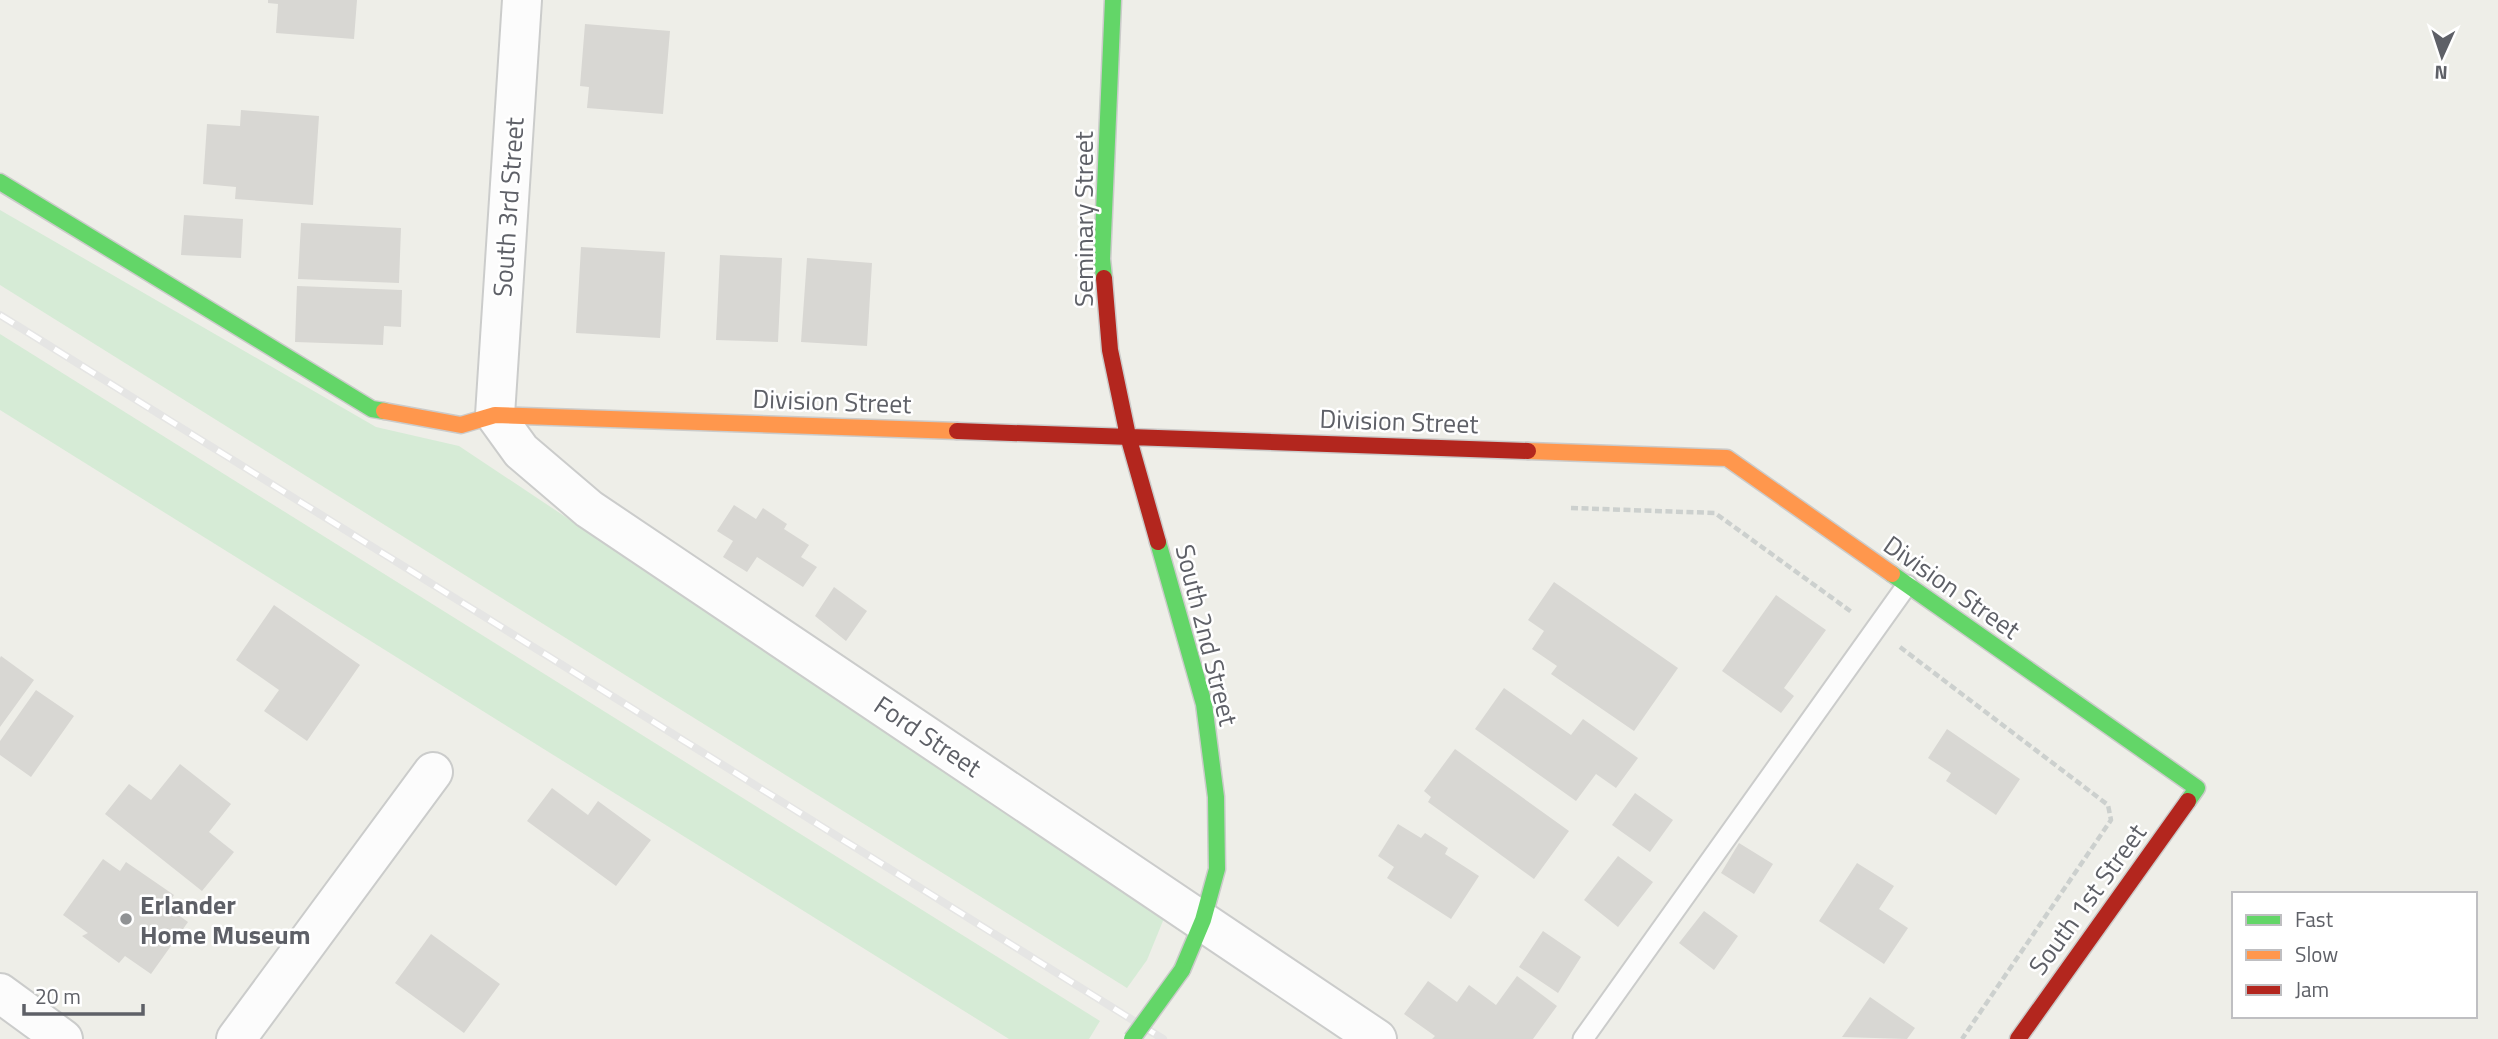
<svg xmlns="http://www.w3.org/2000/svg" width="2498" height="1039" font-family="'Titillium Web',sans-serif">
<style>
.green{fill:#d6ebd6}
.building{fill:#d8d7d3}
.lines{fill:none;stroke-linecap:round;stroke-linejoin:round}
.lane-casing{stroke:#cbcccb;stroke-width:23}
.street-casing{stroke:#cbcccb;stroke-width:42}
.fast-casing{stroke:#cbcbca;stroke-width:19}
.slow-casing{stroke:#cbcbca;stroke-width:19}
.jam-casing{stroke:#cbcbca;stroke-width:19}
.path{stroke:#ccd0ce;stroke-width:4.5;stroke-dasharray:7 3.5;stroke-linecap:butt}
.lane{stroke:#fcfcfc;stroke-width:19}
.street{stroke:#fcfcfc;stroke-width:38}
.fast{stroke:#63d668;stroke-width:16}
.slow{stroke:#ff974d;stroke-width:16}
.jam{stroke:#b3261e;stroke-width:16}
.rail-casing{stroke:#e5e5e4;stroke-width:8}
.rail{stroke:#fff;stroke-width:5;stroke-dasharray:16;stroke-linecap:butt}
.fast-bridge-casing{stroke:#cbcbca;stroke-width:19;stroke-linecap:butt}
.fast-bridge{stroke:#63d668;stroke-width:16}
.poi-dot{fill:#909294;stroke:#fff;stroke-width:2.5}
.labels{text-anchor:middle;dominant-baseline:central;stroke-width:5;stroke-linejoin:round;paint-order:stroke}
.street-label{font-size:26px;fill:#5e6067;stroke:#fff}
.poi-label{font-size:26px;font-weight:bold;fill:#5e6067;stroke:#fff;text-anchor:start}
</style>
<rect width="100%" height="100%" fill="#eeeee8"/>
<path class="green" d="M0,210l376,217 83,19 706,470 -18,44 -20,28 -1127,-703z
M0,334l1100,687 -11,18h-80l-1009,-629z"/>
<path class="building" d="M268,0h89l-3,39 -78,-6 2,-29 -10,-1z
M585,24l85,7 -7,83 -76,-6 2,-21 -9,-1z
M241,110l78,6 -6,89 -78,-6 1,-12 -33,-3 4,-60 33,2z
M184,215l59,4 -2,39 -60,-3z
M301,223l100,5 -2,55 -101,-4z
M581,247l84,5 -5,86 -84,-5z
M720,255l62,3 -4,84 -62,-2z
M807,258l65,5 -5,83 -66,-4z
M297,286l105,4 -1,37 -17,-1 -1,19 -88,-3z
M734,505l22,14 7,-11 24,16 -3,5 25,16 -8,12 16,10 -14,20 -46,-30 -10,15 -24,-15 10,-16 -16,-10z
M1554,582l124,86 -44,63 -83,-57 6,-8 -25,-17 12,-18 -16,-11z
M834,587l33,24 -21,30 -31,-25z
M1776,595l50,35 -42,58 10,8 -13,17 -59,-42z
M274,605l86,60 -53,76 -43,-30 15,-21 -43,-30z
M1,656l33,24 -34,47v-69z
M1504,688l67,47 12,-16 55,39 -22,30 -20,-14 -20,27 -101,-72z
M36,690l38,26 -43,61 -31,-22v-14z
M1947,729l73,50 -24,36 -50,-34 5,-8 -23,-15z
M1455,749l114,82 -35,48 -106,-77 3,-5 -7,-6z
M180,764l51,40 -22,28 25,20 -32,39 -97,-77 24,-30 22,16z
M552,788l36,27 10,-14 53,39 -35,46 -89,-65z
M1635,793l38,27 -23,32 -38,-27z
M1398,824l23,14 4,-5 23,15 -3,6 34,22 -28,43 -64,-41 7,-11 -16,-11z
M1739,843l34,21 -19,30 -33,-21z
M1618,856l35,26 -35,45 -34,-27z
M103,859l17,12 6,-9 48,33 -8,11 22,16 -37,52 -26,-18 -6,7 -37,-27 6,-3 -25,-18z
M1857,863l37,23 -15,23 29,19 -24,36 -65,-43z
M1704,911l34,25 -24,34 -35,-27z
M1543,931l38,26 -23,36 -39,-26z
M431,934l69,50 -36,49 -69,-50z
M1517,976l40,30 -24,33h-101l3,-3 -31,-22 24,-33 29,21 12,-17 27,20z
M1870,997l45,31 -8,11 -65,-2z"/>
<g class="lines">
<g class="lane-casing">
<path id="lane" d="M1583,1039l324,-454"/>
</g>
<g class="street-casing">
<path id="street" d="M522,0l-27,415 26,36 68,58 788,530
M0,993l63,46
M236,1039l197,-267"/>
</g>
<g class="fast-casing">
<path id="fast" d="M0,182l372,227 12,2
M1104,278l-2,-19 11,-259
M1158,542l46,162 12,93 1,72 -14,51 -21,50
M1892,574l305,214 -9,13"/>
</g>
<g class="slow-casing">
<path id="slow" d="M384,411l77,14 34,-10 462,16
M1528,451l199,7 165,116"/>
</g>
<g class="jam-casing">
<path id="jam" d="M1104,278l6,72 18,86 30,106
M957,431l571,20
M2018,1039l170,-238"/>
</g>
<path class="path" d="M1571,508l144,5 138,100
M1900,647l208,158 3,15 -149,219"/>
<use href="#lane" class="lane"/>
<use href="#street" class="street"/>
<use href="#fast" class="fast"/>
<use href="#slow" class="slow"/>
<use href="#jam" class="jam"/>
<g class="rail-casing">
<path id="rail" d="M0,315l1163,724"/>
</g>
<use href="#rail" class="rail"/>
<g class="fast-bridge-casing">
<path id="fast-bridge" d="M1132,1039l50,-69"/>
</g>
<use href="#fast-bridge" class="fast-bridge"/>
</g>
<circle class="poi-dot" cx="126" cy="919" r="7"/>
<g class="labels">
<g class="street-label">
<text transform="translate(508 207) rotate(-86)">South 3rd Street</text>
<text transform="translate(1083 219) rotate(-90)">Seminary Street</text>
<text transform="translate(832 401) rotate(2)">Division Street</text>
<text transform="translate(1399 421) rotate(2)">Division Street</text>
<text transform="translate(1952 587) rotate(35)">Division Street</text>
<text transform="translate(1207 635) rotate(76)">South 2nd Street</text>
<text transform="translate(928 736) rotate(34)">Ford Street</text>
<text transform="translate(2087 899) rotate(-54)">South 1st Street</text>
</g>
<g class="poi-label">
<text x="140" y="904">Erlander<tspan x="140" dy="30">Home Museum</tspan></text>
</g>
</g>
<rect x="2232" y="892" width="245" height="126" fill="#ffffff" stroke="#bfbfc2" stroke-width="2"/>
<rect x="2246" y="915" width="35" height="10" fill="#63d668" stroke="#bfbfc2" stroke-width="2"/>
<text x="2295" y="927" font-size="21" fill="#5e6067">Fast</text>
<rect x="2246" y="950" width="35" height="10" fill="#ff974d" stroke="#bfbfc2" stroke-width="2"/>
<text x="2295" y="962" font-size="21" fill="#5e6067">Slow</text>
<rect x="2246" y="985" width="35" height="10" fill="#b3261e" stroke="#bfbfc2" stroke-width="2"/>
<text x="2295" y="997" font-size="21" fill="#5e6067">Jam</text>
<g transform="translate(2442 56) rotate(183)" stroke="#ffffff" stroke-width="5" paint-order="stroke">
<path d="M0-5L12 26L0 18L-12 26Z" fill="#5e6067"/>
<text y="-10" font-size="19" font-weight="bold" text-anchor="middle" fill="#5e6067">N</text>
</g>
<path d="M24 1004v10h119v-10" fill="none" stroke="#5e6067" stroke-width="3.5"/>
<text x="35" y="1004" font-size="21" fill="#5e6067" stroke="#ffffff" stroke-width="5" paint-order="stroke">20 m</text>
</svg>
